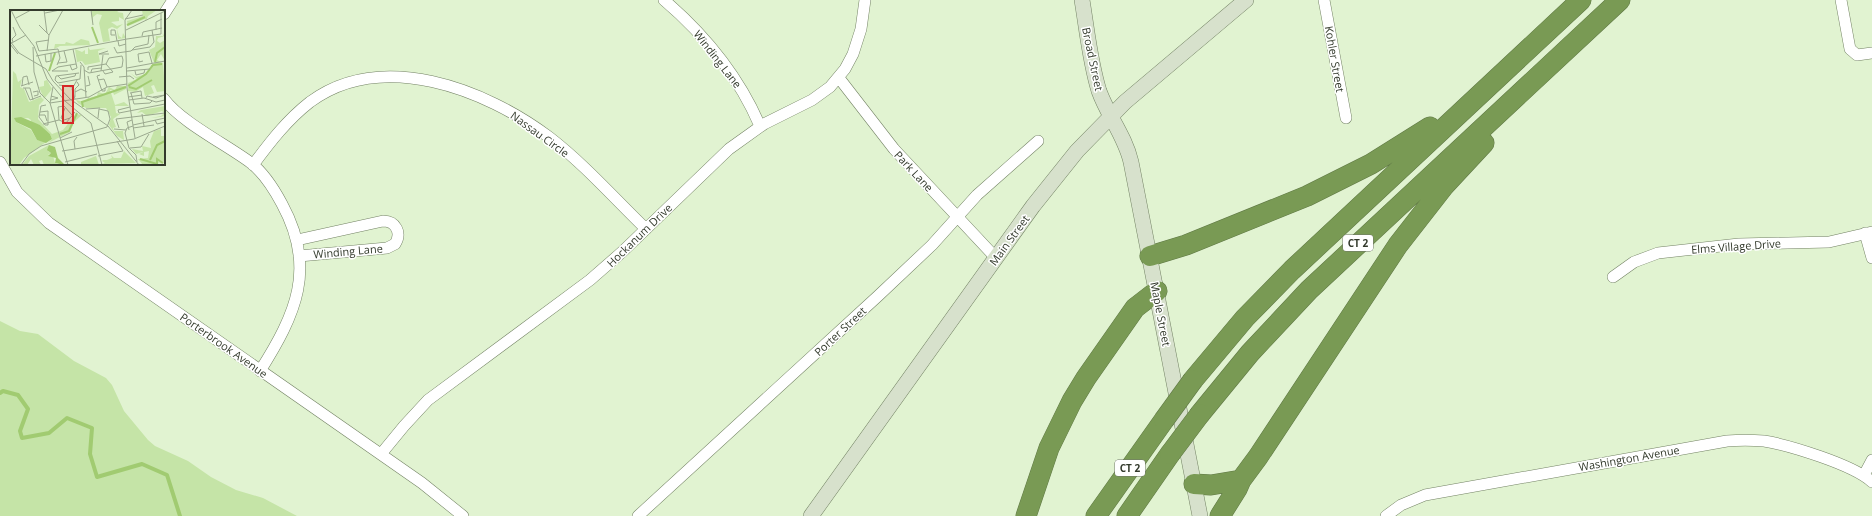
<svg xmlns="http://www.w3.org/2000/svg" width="1872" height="516" font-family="'Open Sans',sans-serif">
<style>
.green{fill:#c5e4a7}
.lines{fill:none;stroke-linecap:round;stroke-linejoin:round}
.stream{stroke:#a1cb71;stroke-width:4}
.street-casing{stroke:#738264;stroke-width:12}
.secondary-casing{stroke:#738264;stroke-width:16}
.highway-casing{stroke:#607846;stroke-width:21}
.street{stroke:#fff;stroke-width:11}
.secondary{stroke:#d7e1cc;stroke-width:15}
.highway{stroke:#799a54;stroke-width:20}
.highway-bridge-casing{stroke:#607846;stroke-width:21;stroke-linecap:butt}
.highway-bridge{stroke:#799a54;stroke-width:20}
.labels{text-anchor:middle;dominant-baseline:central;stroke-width:3;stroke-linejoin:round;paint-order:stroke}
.shield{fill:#fff;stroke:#70756b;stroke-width:1}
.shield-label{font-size:10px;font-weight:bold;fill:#333a2c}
.street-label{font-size:11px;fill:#333a2c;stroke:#fff}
.inset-river{fill:none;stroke:#a1cb71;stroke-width:2}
.inset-road{fill:none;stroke:#9ba98f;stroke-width:1}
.view{fill:#d62828;fill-opacity:0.15;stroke:#d62828;stroke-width:2}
.inset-edge{fill:none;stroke:#333a2c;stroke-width:2}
</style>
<rect width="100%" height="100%" fill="#e1f3d1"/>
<path class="green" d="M0,321l20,10 18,3 36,27 32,17 6,7 12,26 24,29 7,6 33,15 23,16 25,13 27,8 34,18h-297z"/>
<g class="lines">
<path class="stream" d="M0,393l3,-2 15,4 10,14 -8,22 2,7 27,-5 18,-15 25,10 -2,26 7,23 45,-13 25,11 13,41"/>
<g class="street-casing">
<path id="street" d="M664,0c41,35 75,77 96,126
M1324,0l22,118
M1841,0l9,49 7,6 15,-2
M164,14l9,-14
M839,78l55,71 102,109
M164,99c17,23 63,46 87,64 14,11 23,26 31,41 35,64 14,110 -22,167
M0,162l17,30 32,31 373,260 41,33
M253,165c17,-23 34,-45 57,-63 72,-53 175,-13 239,35 35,27 65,61 97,92
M1865,233l7,25
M297,240l86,-19c13,0 19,12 12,23l-8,4 -88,8
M1613,277l21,-15 24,-9 81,-9 90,-2 43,-10
M381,454l23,-28 24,-26 162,-120 32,-28 107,-103 35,-25 48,-24 18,-13 15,-18 8,-15 8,-25 4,-29
M1864,475l8,-15
M638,516l240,-220 54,-51 45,-50 61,-54
M1386,516l15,-11 24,-10 302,-54c12,-1 24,-1 37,0 25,4 90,24 108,41"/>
</g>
<g class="secondary-casing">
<path id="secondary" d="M1082,0c5,30 8,62 17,91 9,25 26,45 32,71l69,354
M811,516l222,-310 44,-55 48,-49 121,-102"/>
</g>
<g class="highway-casing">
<path id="highway" d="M1150,256l36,-11 121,-49 64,-32 59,-37
M1193,380l52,-62 47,-48 289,-270
M1200,414l50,-61 59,-63 311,-290
M1194,484l17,1 30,-5
M1026,516l23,-68 23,-47 14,-23 49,-70 22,-17
M1096,516l68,-96
M1127,516l43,-62
M1220,516l17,-27 4,-9 17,-23 140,-212 46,-59 40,-43"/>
</g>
<use href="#street" class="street"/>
<use href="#secondary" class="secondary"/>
<use href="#highway" class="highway"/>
<g class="highway-bridge-casing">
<path id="highway-bridge" d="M1164,420l29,-40
M1170,454l30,-40"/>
</g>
<use href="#highway-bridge" class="highway-bridge"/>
</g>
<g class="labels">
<g class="shield">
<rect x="1343" y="235" width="30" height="16" rx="3"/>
<rect x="1115" y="460" width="30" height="16" rx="3"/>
</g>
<g class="shield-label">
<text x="1358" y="243">CT 2</text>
<text x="1130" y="468">CT 2</text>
</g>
<g class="street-label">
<text transform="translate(718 59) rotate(52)">Winding Lane</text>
<text transform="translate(1093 59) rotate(78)">Broad Street</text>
<text transform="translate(1335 59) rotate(80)">Kohler Street</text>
<text transform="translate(540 134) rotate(36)">Nassau Circle</text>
<text transform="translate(914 171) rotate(47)">Park Lane</text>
<text transform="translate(639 235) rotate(-44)">Hockanum Drive</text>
<text transform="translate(1009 240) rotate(-54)">Main Street</text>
<text transform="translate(1736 246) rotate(-4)">Elms Village Drive</text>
<text transform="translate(348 251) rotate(-5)">Winding Lane</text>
<text transform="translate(1161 314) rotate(79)">Maple Street</text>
<text transform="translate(840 331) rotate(-43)">Porter Street</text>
<text transform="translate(224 345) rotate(35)">Porterbrook Avenue</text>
<text transform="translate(1629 458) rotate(-10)">Washington Avenue</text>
</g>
</g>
<g transform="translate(10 10)">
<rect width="155" height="155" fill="#e1f3d1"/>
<path d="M81,0h29l-3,2 6,1 1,7 -5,-3v4l-8,1 6,4 6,-2 -6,5 2,7 3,2 1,-5 3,5 -8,1 -1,-10 -5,-2 -4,2 2,12 -7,1 -4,-19 3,-8 -5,-1 -4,3v8zM132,0h15l-9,6 -2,5 -1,-2 -17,7 -1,-5 16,-5zM155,20v6l-7,2 -1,3 3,2 5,-3v21l-4,-7 -4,6 6,3 2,28 -8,1 -3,-7 -3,1 3,7 -9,3 -2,-9 -8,5 -7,-1v-8l9,-4 -7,-6 6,4 7,-2 8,-6v-4h4l-6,-15 6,-3 1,-11h7zM71,29l8,2 1,4 -30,1 -6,3 1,-5h10l1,-2 7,2zM78,37l2,3 16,-2 -8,3 2,11 -15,3 -3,-4 -5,1 -2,-13 7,3 3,-2v4h3zM3,61l3,3 2,8 4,-3 -2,8 4,2 5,13 12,-5 3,3 -5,5 -1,14 14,15 11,-4 13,-16 6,1 -8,7 -4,10 -22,11 4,-4 -2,-5 -10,-9 -10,-2 1,-3 -3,-2 -13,1 1,3 15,8 6,10 9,2 -22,16 -5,7h-9zM37,70l5,9 -8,10 -5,-12 5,-1v-5zM107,76h9v3l-12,6 -1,-3 9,-3 -7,2 -5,-1 5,15 9,-3 5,4h-14l1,7 4,1 -7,5 3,8 -3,1 1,3h9l1,9 -7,-4 -8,-11 2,-8 -5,-9h-20l-8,-5 -2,-3 8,2 5,-5 1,3v-2l7,-2 1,-4 7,2 4,-7 6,3zM155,96v10l-5,1 -9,1 10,-2 3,-3 -2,-2 -15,5 -5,-4 -5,1 4,-3zM151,119v7h4v21l-2,7 -4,-1 2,-4 -3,5 6,1h-21l-5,-6 10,-1 1,-7 -5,1v4l-5,-2 4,-2 -7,2 -4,-5 11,2 -1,-5 9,2 -1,-7 4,-10zM39,135l1,6h-2l3,2 -3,2 5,1 2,7 5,2h-16l-2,-5 -3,1 2,4h-7l-3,-6 -4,6h-5l7,-9zM114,141l12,12 -34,1 3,-1 -3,-2 1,-1h4l-4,-5 4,5 5,-2 -1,-3 3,3h7zM86,146l3,9h-18v-3z" fill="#c5e4a7"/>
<path d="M11,107l19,8 10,9 2,5 -6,4 -9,-3 -6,-11 -15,-7 -2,-4zM39,135l6,2 3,11 7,7 -10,-2 1,-5 -8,-2 3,-3 -4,-3z" fill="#a1cb71"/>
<path class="inset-river" d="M117,15l18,-8M82,17l6,16M145,52l2,-9 8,-6M39,61l6,-18M118,76l18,-12 7,-9 9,-1M119,77l7,2 16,-9M73,97l-1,-5 44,-15M50,124l9,-3 8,-18M130,149l17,5v-5l6,4M140,150l7,-15 8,-4"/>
<path class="inset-road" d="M1,0l9,18 14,18 13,33 18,22 26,22 11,42M34,0l3,23M81,0l2,15M122,0l-7,10 2,68 8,50M35,3l15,-3M6,8l15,-8M115,9l18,-4M29,15l10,10M3,17l3,8 -4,4 1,3M116,20l39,-19M146,20v-8l6,-3M105,25h-4v-5h4l2,11M132,26l1,-4 19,-4M117,29l34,-5v-21M0,31l9,12 27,16 7,12 17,18 38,27 31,39M108,31l1,5 7,-2M26,32l3,9 19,-2 2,9 -3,7M26,32l13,-2M23,37l1,25 6,21 10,10 18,62M104,37l3,6 14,-2 4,-4 13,-3 1,-9M122,40l18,-3 4,-5 -2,-12M37,41l2,-16 14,-25M98,41l-9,3h10M8,44l-8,-10 16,-9M35,44l1,8 5,-1v-8M26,46l91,-17M133,51l-4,1 -1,-8 11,-2 3,11M70,52l4,5 2,30M48,53l9,-1 -3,-11M96,54l3,-6 13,-2 1,4M60,55l2,5 5,-2 -4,-19M117,58l38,-7M74,60l5,3 33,-6 1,-7M78,60v-3l18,-3 7,8 -8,2 -2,-3M58,61h-16l6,-4 18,-3M91,61l2,-16M117,61l23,-2M125,61l1,4 8,-2 1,-4M81,62l1,-3 10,-1M90,65l-3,1 5,15h3v-3M48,66l3,3 14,-3 1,-3M109,67l11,-1 4,3M70,69l1,-14M45,70l1,-4 23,-3M45,70l3,3 22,-4M88,70l6,-1 3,8M49,75l13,2M11,76l12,-4M12,76l1,-9 4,-1 2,9M76,76l4,-1 -2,-9M43,77l-3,16 39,-6 18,-10 20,-3M13,78h7l3,12M15,78l5,12 11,-4M23,82l5,-1v4l-4,1M65,82l6,-3 6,3M120,83l11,-2 1,7M121,83l3,11 16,-1 2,-2M65,87v-8l4,-4 -2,-3M118,87l14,-2M143,87l12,-2M136,88l1,-2 9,2 9,-3M65,89l-3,-10 5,-9M41,90l7,-2 -7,-2M119,90l15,-2 12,4 9,-2M48,97l6,-1 8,9M48,97l1,13M55,98l-4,10 3,2 6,-2M76,99l14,-1M108,100l1,3 46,-9M108,100l12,-3M30,102l8,-1v14h-3l-6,-8 2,-11 5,-1M132,104l2,12M29,105h6l2,6M49,110l7,3 9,-11M145,110l2,4 8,-2M33,114l16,-4M123,115l32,-7M123,116l-6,2 -2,5 4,15 7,7 1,7M109,118l-3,-9 49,-6M123,118l21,-3M104,119l12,1M119,120l-2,-8 5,-2M50,128l12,-6M120,138l11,-1 8,-13M65,139l59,-10 31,-13M65,139l-1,-8 3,-4M52,141l13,-2M88,146l25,-5 -6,-10M55,152l32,-8M11,155l8,-11 12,-8 66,-19 3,-8 -2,-8 -9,-2 -1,9"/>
<path class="view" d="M53,76h10v37h-10z"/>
<rect width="155" height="155" class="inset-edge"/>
</g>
</svg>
